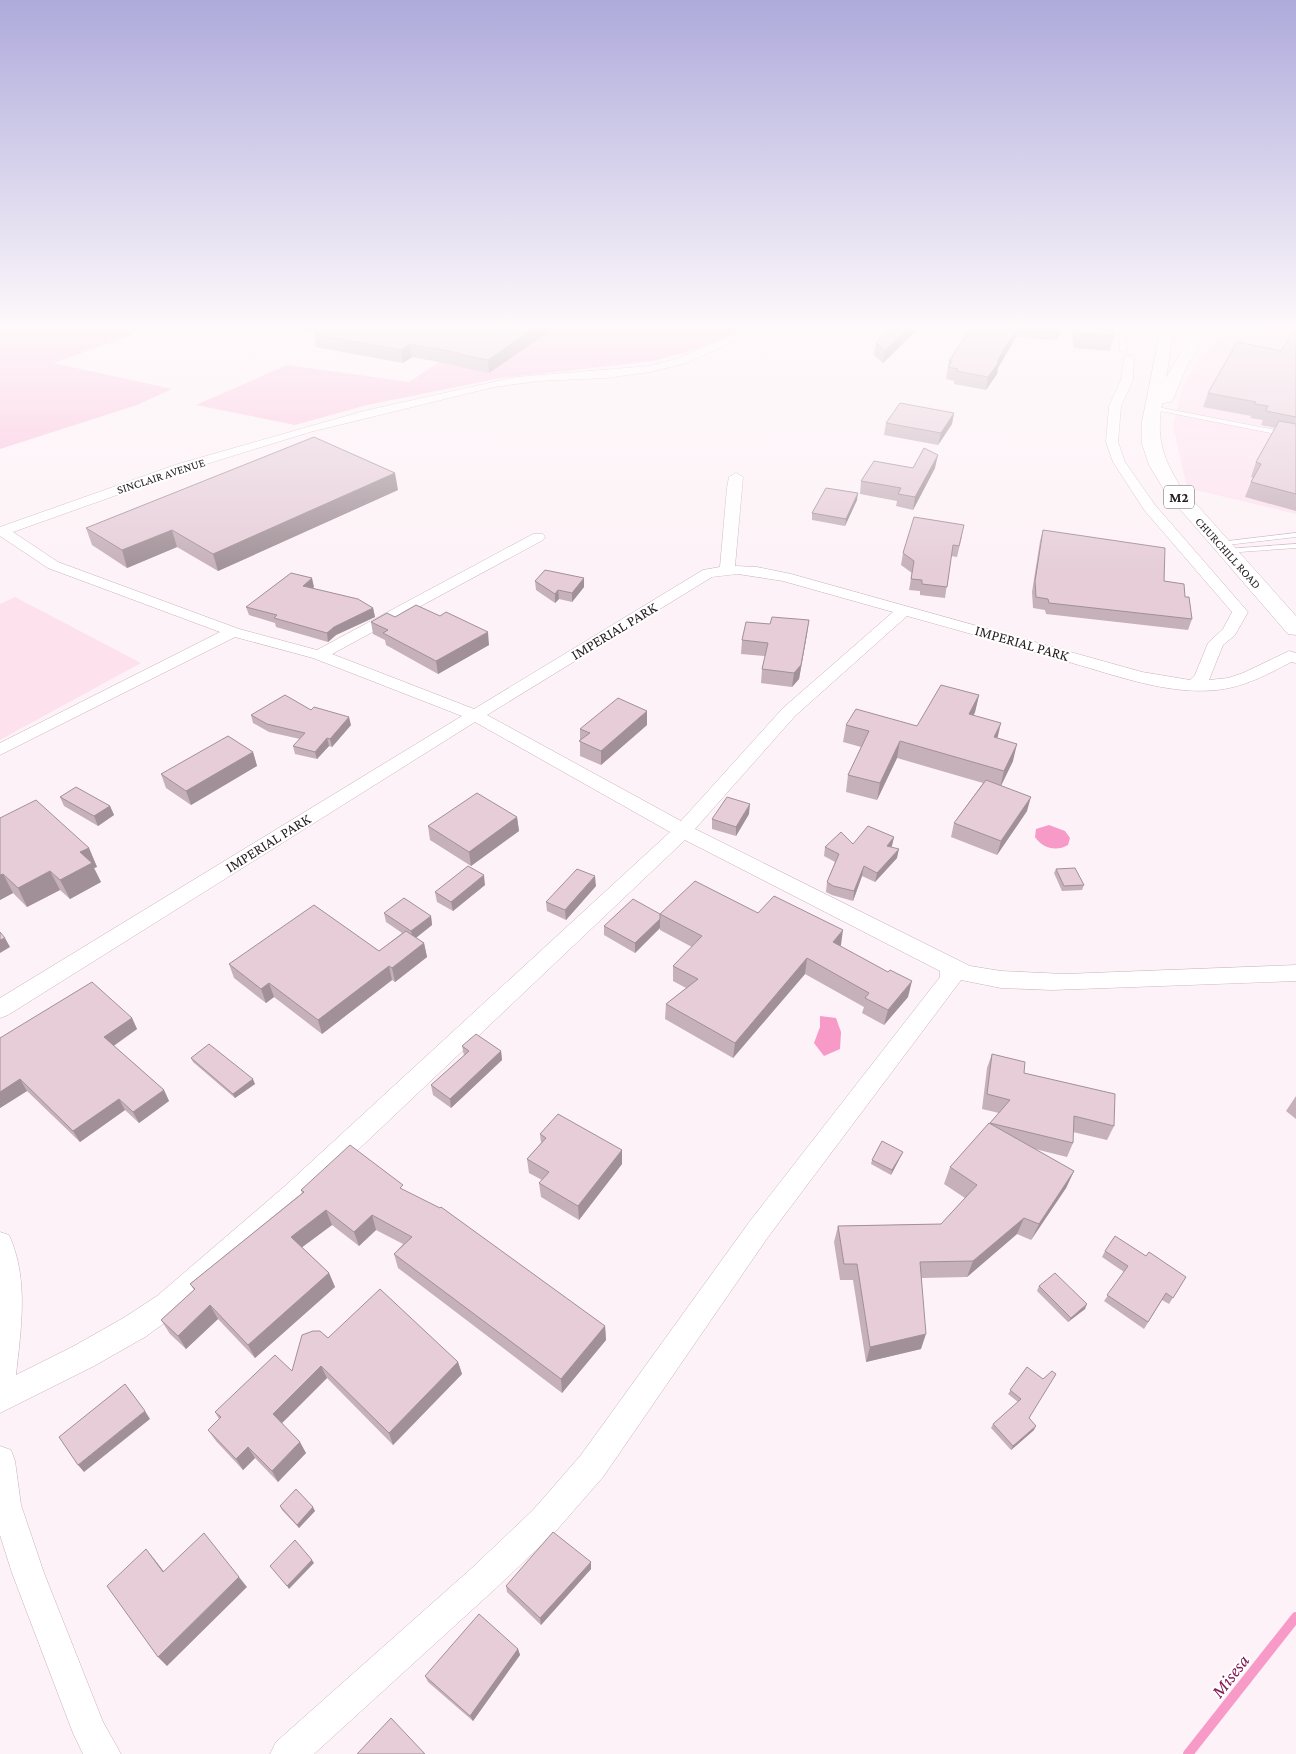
<svg xmlns="http://www.w3.org/2000/svg" width="1296" height="1754" font-family="'Crimson Pro',serif">
<style>
.built{fill:#fde2ee}
.green{fill:#fac1db}
.water{fill:#f79ac7}
.lines{fill:none;stroke-linecap:round;stroke-linejoin:round}
.stream{stroke:#f79ac7;stroke-width:10}
.service-casing{stroke:#cab1bc;stroke-width:1}
.minor-casing{stroke:#cab1bc;stroke-width:1}
.trunk-casing{stroke:#cab1bc;stroke-width:1}
.service{fill:#fff;fill-rule:evenodd}
.minor{fill:#fff;fill-rule:evenodd}
.trunk{fill:#fff;fill-rule:evenodd}
.wall{fill:#c6b0ba}
.shaded-wall{fill:#a19097}
.building{fill:#e6cdd8;stroke:#a19097}
.labels{text-anchor:middle;dominant-baseline:central;stroke-width:4;stroke-linejoin:round;paint-order:stroke}
.far-street-label{font-size:12px;fill:#251c20;stroke:#fff}
.shield{fill:#fff;stroke:#666063;stroke-width:1}
.shield-label{font-size:14px;font-weight:bold;fill:#251c20}
.street-label{font-size:15px;fill:#251c20;stroke:#fff}
.near-water-label{font-size:19px;font-style:italic;fill:#851b59;stroke:#fff}
</style>
<rect width="100%" height="100%" fill="#fdf2f7"/>
<path class="built" d="M1223,328h73v186l-109,-26 -14,-63 10,-39 18,-30 14,-12z
M15,597l126,66 -141,77v-136z"/>
<path class="green" d="M0,328h144l-15,8 -76,27 119,26 -35,16 -137,44z
M491,328h257l-49,20 -45,13 -153,17 -134,27 -72,20 -99,-20 91,-40 122,17z"/>
<path class="water" d="M1049,825l16,6 5,7 -2,7c-12,7 -26,3 -33,-8l1,-8z
M820,1016l16,2 5,14 -1,17 -16,7 -10,-13 6,-16z"/>
<g class="lines">
<path class="stream" d="M1188,1754l108,-137"/>
<g class="service-casing">
<path id="service" d="M1119,328h6l1,22 -3,2 -3,-2z
M1152,406l144,28v4l-146,-29 -1,-1z
M1296,533v4l-77,9 -4,-2 4,-2z
M1296,544v4l-70,5 -4,-2 4,-2z"/>
</g>
<g class="minor-casing">
<path id="minor" d="M749,328h15l-78,35 -36,9 -45,6 -67,3 -44,6 -184,45 -123,38 -174,62 45,30 181,67 78,21 216,-116h10l2,3 -2,3 -211,114 142,55 229,-139 17,-3 7,-79 2,-11 7,-4 7,4 -8,89 22,1 34,7 351,98 48,8 5,-5 13,-32 15,-14 9,-17 -87,-101 -32,-49 -7,-20 3,-36 12,-26 3,-22 1,-2h8l1,2 -1,22 -12,26 -3,36 7,20 30,43 93,107 -13,23 -12,10 -14,35 19,-2 15,-5 46,-22 7,2v10l-5,-1c-24,13 -47,25 -74,28 -49,5 -99,-14 -145,-27 -55,-16 -110,-32 -165,-47l-112,100 -100,113 275,137 31,5 64,3 231,-9v16l-244,9 -51,-2 -40,-8 -193,257 -165,240 -48,55 -60,57 -181,165h-44l6,-12 197,-175 60,-57 48,-55 169,-234 190,-244v-6l-255,-131 -382,362 -126,112 -32,23 -51,29 -94,47v-181l9,3c20,44 12,93 7,140l58,-29 51,-29 32,-21 128,-110 385,-354 -195,-110 -467,293 -8,3v-20l462,-282 -149,-58 -78,-21 -235,118v-12l220,-111 -172,-64 -48,-32v-9l178,-63 186,-53 152,-34 134,-11 29,-8zM738,574l45,7 110,31 -110,96 -102,113 -194,-106 225,-138z
M0,1446l11,4 4,11 6,44 23,68 59,149 18,32h-38l-10,-21 -61,-160 -12,-38z"/>
</g>
<g class="trunk-casing">
<path id="trunk" d="M1161,328l13,1 -8,49 12,-21 19,-27h10l2,3 -21,31 -15,35 -2,3 -9,1c-6,35 0,53 18,83l116,130v19l-8,-1 -122,-141 -17,-28 -7,-21v-22z"/>
</g>
<use href="#service" class="service"/>
<use href="#minor" class="minor"/>
<use href="#trunk" class="trunk"/>
</g>
<path class="wall" d="M289,328h262v2l-62,43 -30,-6v-1l-47,-9 -9,6 -87,-16 -2,-13 1,-1z
M888,328h31l-36,35 -9,-8 2,-12z
M971,328h92l-7,12 -40,-3 -18,31 -1,6 -11,16 -32,-6v-3l-8,-2 3,-18z
M1071,328h41l2,8 -4,15 -36,-3z
M1239,328h21l-3,4z
M1296,330v181l-51,-14 6,-15 2,-4 -2,-1 5,-15 19,-34 -14,-3 2,-5 -13,-2 1,-2 -48,-9 5,-14 73,-42z
M954,413l-2,11 -14,21 -54,-10 2,-12z
M913,468h22l-22,42 -17,-4 1,-5 -37,-7 1,-13z
M398,490l-180,81 -41,-24 -50,21 -35,-23 -6,-17z
M857,500l-12,26 -33,-6v-7z
M1043,530l121,51 21,16 7,22 -4,11 -142,-16 -1,-4 -12,-2 -1,-16 8,-51z
M962,536l-5,21 -6,-1 -6,42 -25,-3v-4l-11,-1 3,-17 -11,-8 2,-12z
M535,581l49,6 -12,15 -13,-3 -4,4 -19,-13z
M314,587l-1,1 60,20 2,9 -39,18 -8,7 -52,-15 -1,-4 -26,-8 -3,-8z
M395,617l94,28 -51,29 -52,-29 -1,-5 -12,-6 -2,-12z
M807,634l-8,45 -7,8 -31,-4 1,-14 3,-13 -24,-2 1,-14z
M979,695l-4,17 -1,3 23,23 16,23 -12,24 26,26 -30,44 -46,-18 3,-14 29,-40 -86,-25 -20,42 -31,-8 2,-17 13,-28 -18,-5 3,-17 71,1z
M311,710l40,15 -19,22 -3,-1 -12,13 -22,-5 -2,-8 7,-7 -31,-7 -16,-9 -2,-8z
M647,725l-46,40 -21,-9v-27z
M253,752l4,14 -66,39 -25,-17 -5,-14z
M60,797l50,9 4,9 -16,11 -34,-20z
M749,814l-13,22 -24,-7v-10z
M517,817l2,14 -48,35 -41,-26 -2,-14z
M0,818l89,30 8,19 -3,1 7,14 -31,17 -10,-9 -33,17 -14,-14 -13,7z
M894,837l-3,10 6,11 -22,24 -13,-6 -9,25 -21,-6 -6,-3 1,-10 8,-20 -11,-6 1,-9 28,-3z
M1056,869l28,16 -2,5 -20,1 -8,-18z
M485,885l-32,26 -16,-9 -2,-10z
M596,886l-30,34 -19,-9 -1,-9z
M384,913l47,3 1,9 -16,13 8,5 3,14 -32,25 -3,-2 -70,54 -48,-37 -8,6 -32,-25 -5,-14 150,-13 23,-18 -16,-11z
M758,913l83,32 -1,1 68,51 -24,28 -22,-12 2,-6 -59,-33 -72,84 -68,-39 1,-15 20,-16 -13,-7v-15l19,-19 -32,-17v-2l-25,25 -31,-18v-9l56,-12z
M132,1018l5,11 -23,17 50,44 5,11 -30,22 -14,-13 -45,32 -53,-51 -27,17v-70z
M462,1046l39,5 1,9 -51,48 -18,-13 -2,-10 33,-29z
M992,1054l122,72 -7,14 -34,-8v11l-6,14 -32,-8 39,22 -8,17 -35,52 -14,-6 -50,43 -45,1 -1,71 -55,13 -13,-82h-13l-6,-38 4,-16 103,-2 24,-26 -21,-14 6,-17 49,-54 -17,-4 5,-41z
M191,1058l64,26 -20,14 -42,-36z
M1296,1096v23l-10,-8z
M540,1134l82,16v14l-43,56 -38,-23 -2,-14 3,-3 -13,-7 -2,-14 14,-16z
M903,1152l-2,4 -10,19 -20,-11 1,-4z
M301,1190h103l201,136 1,14 -44,53 -164,-125 -4,-14 9,-10 -27,-14 -17,16 -27,-21 -30,22 27,26 6,14 -80,71 -37,-39 -32,30 -16,-15 -9,-14 33,-30 -4,-6 112,-91z
M1105,1251l41,5 40,21 -17,27 -7,-4 -18,29 -40,-28 20,-29 -22,-15z
M1039,1286l46,23 -17,13 -31,-31z
M328,1338l130,24 4,12 -69,71 -66,-67 -45,45 24,30 -28,29 -23,-24 -12,12 -27,-29 -8,-11 11,-11 -4,-7 77,-41z
M1027,1367l2,51 5,12 -23,20 -20,-22 2,-4 25,-22 -10,-8z
M280,1506l35,5 -16,17 -17,-18z
M591,1562v7l-50,56 -34,-33 -1,-6z
M518,1649l2,6 -47,66 -45,-39 -3,-6z"/>
<path class="shaded-wall" d="M534,328h17v2l-62,43 -1,-13z
M908,328h11l-36,35 2,-12z
M1016,328h1l-1,9 -18,31 -1,6 -11,16 2,-13z
M1058,328h5l-7,12z
M410,344l2,13 -9,6 -2,-13z
M954,413l-2,11 -14,21 3,-12z
M938,455l-3,13 -22,42 2,-13z
M395,473l3,17 -180,81 -5,-17z
M858,493l-1,7 -12,26 1,-7z
M172,530l5,17 -50,21 -5,-18z
M312,578l2,9 -9,7 -2,-8z
M584,578v9l-12,15v-9z
M558,590l1,9 -4,4v-9z
M373,608l2,9 -39,18 -8,7 -1,-9 7,-6z
M809,620l-2,14 -8,45 -7,8 2,-14z
M488,632l1,13 -51,29 -2,-13z
M979,695l-4,17 -10,19 4,-17z
M647,711v14l-46,40v-14z
M349,717l2,8 -19,22 -2,-8z
M1001,723l-4,17 -3,-3z
M327,738l2,8 -12,13 -2,-7z
M900,741l-3,17 -20,42 3,-17z
M1017,744l-4,17 -13,27 4,-17z
M253,752l4,14 -66,39 -5,-14z
M1031,797l-4,14 -30,44 4,-14z
M750,804l-1,10 -13,22v-9z
M110,806l4,9 -16,11 -4,-10z
M517,817l2,14 -48,35 -2,-14z
M894,837l-2,9 -7,9 2,-9z
M89,848l8,19 -3,1 7,14 -31,17 -10,-19 20,-28z
M899,849l-2,9 -22,24 2,-9z
M864,866l-2,10 -9,25 1,-10z
M50,871l10,19 -33,17 -9,-19z
M3,874l10,19 -13,7v-25z
M484,875l1,10 -32,26 -2,-9z
M595,876l1,10 -30,34 -1,-10z
M431,916l1,9 -19,15 -2,-9z
M660,919v9l-25,25v-10z
M843,930l-2,15 -11,12 3,-15z
M5,938l5,9 -10,6v-13z
M424,943l3,14 -32,25 -3,-14z
M807,958l-2,16 -72,84 2,-15z
M389,966l3,14 -70,54 -4,-14z
M912,981l-4,16 -24,28 4,-15z
M269,983l5,14 -8,6 -5,-14z
M132,1018l5,11 -27,19 -6,-11z
M501,1051l1,9 -51,48 -1,-9z
M20,1079l7,12 -27,17v-16z
M253,1079l2,5 -20,14 -2,-4z
M164,1090l5,11 -30,22 -6,-11z
M119,1099l6,11 -45,32 -7,-11z
M622,1150v14l-43,56 -1,-14z
M903,1152l-2,4 -10,19 1,-5z
M1074,1171l-8,17 -35,52 8,-16z
M326,1210l6,15 -35,26 -6,-14z
M372,1215l4,15 -17,16 -5,-14z
M1024,1218l-7,16 -50,43 6,-16z
M329,1273l6,14 -80,71 -7,-13z
M1087,1304l-2,5 -17,13 3,-4z
M210,1305l8,14 -32,30 -8,-13z
M605,1326l1,14 -44,53 -1,-14z
M926,1334l-5,15 -55,13 4,-15z
M458,1362l4,12 -69,71 -4,-12z
M321,1366l6,12 -48,48 -6,-12z
M145,1411l5,8 -66,53 -6,-7z
M1036,1426l-2,4 -23,20 2,-4z
M300,1442l6,11 -28,29 -6,-11z
M248,1447l7,11 -12,12 -7,-11z
M313,1507l2,4 -16,17 -2,-3z
M146,1549l9,11 17,22 -9,-10z
M312,1560l2,3 -25,26 -2,-3z
M591,1562v7l-50,56 -1,-7z
M239,1577l8,10 -80,79 -9,-9z
M518,1649l2,6 -47,66 -3,-5z"/>
<path class="building" d="M324,328h210l-46,32 -30,-6 1,-1 -49,-9 -9,6 -87,-16z
M888,328h20l-23,23 -9,-8z
M971,328h45l-19,34h2l-11,15 -32,-6 2,-2 -10,-2 4,-6h-3z
M1076,328h36l2,8 -37,-2z
M1296,330v87l-30,-6 2,-5 -13,-2 1,-2 -48,-9 29,-51 44,9z
M900,403l54,10 -13,20 -55,-10z
M1279,421l17,3v70l-45,-12 10,-18 -5,-2z
M314,437l81,36 -182,81 -41,-24 -50,20 -36,-22z
M924,448l14,7 -23,42 -17,-3 3,-6 -40,-7 13,-20 39,7z
M826,488l32,5 -12,26 -34,-6z
M914,517l50,8 -5,21 -6,-1 -6,42 -25,-3v-4l-11,-1 3,-18 -11,-8z
M1043,530l122,18 -1,33 20,3 1,13h4l3,22 -143,-16 -1,-4 -12,-2 -1,-16z
M545,570l39,8 -12,15 -14,-3 -3,4 -20,-13z
M291,573l21,5 -9,8 55,13 15,9 -39,19 -7,6 -53,-15 3,-3 -31,-8z
M416,605l24,11 6,-4 42,20 -52,29 -53,-28 5,-3 -17,-8 16,-9 8,4z
M772,617l37,3 -8,45 -7,8 -32,-4 6,-26 -26,-3 4,-18 24,2z
M941,685l38,10 -10,19 32,9 -7,14 23,7 -13,27 -104,-30 -20,42 -32,-8 21,-44 -23,-6 10,-16 61,17z
M285,695l26,15 3,-3 35,10 -19,22 -3,-1 -12,14 -22,-6 12,-13 -38,-9 -16,-9z
M618,698l29,13 -46,40 -22,-10 11,-8 -10,-4z
M228,736l25,16 -67,39 -25,-17z
M986,780l45,17 -30,44 -47,-18z
M76,787l34,19 -16,10 -34,-19z
M477,793l40,24 -48,35 -41,-26z
M727,797l23,7 -14,23 -24,-8z
M36,800l53,48 -9,4 12,11 -32,17 -10,-9 -32,17 -15,-14 -3,1v-57z
M868,826l26,11 -7,9 12,3 -22,24 -13,-7 -10,25 -21,-5 -6,-4 12,-28 -14,-7 16,-15 12,12z
M468,866l16,9 -33,27 -16,-10z
M1075,868l9,17 -20,1 -8,-17z
M577,869l18,7 -30,34 -19,-8z
M695,881l63,32 16,-17 69,34 -10,12 55,30 2,-2 22,11 -24,29 -23,-12 4,-5 -62,-35 -72,85 -69,-39 32,-25 -25,-13 29,-30 -42,-22z
M404,898l27,18 -20,15 -27,-18z
M633,899l27,15v5l-25,24 -31,-17z
M314,905l65,46 27,-20 18,12 -32,25 -3,-2 -71,54 -49,-37 -8,6 -32,-25z
M0,932l5,6 -5,2z
M92,982l40,36 -28,19 60,53 -31,22 -14,-13 -46,32 -53,-52 -20,13v-54z
M476,1034l25,17 -51,48 -19,-14 38,-34 -7,-5z
M209,1044l44,35 -20,15 -42,-36z
M992,1054l33,8 -1,11 91,21 -1,32 -40,-10 -1,27 -83,-20 20,-23 -23,-6z
M558,1114l64,36 -44,56 -39,-23 10,-11 -22,-13 19,-21 -6,-4z
M989,1123l85,48 -35,53 -15,-6 -51,43 -53,1 6,72 -56,13 -13,-83h-13l-6,-38 103,-2 36,-39 -27,-18z
M882,1141l21,11 -11,18 -20,-10z
M350,1145l53,40 -3,3 40,20 1,-1 164,119 -44,53 -167,-125 18,-17 -40,-22 -18,17 -28,-22 -35,27 38,36 -81,72 -38,-40 -32,31 -17,-16 34,-31 -5,-5 114,-92 -3,-2z
M1115,1236l31,20 3,-4 37,25 -13,21 -7,-5 -18,29 -41,-27 21,-29 -23,-15z
M1055,1273l32,31 -16,14 -32,-32z
M380,1289l78,73 -69,71 -68,-67 -48,48 27,28 -28,29 -24,-24 -12,12 -28,-29 13,-13 -6,-5 60,-57 17,16 10,-36 11,-4h7l8,7z
M1027,1367l16,12 9,-8 4,3 -27,44 7,8 -23,20 -20,-22 28,-25 -11,-9z
M125,1384l20,27 -67,54 -19,-28z
M296,1489l17,18 -16,18 -17,-19z
M553,1532l38,30 -51,56 -34,-32z
M204,1533l35,44 -81,80 -51,-71 39,-37 17,23z
M295,1540l17,20 -25,26 -17,-20z
M479,1614l39,35 -48,67 -45,-40z
M391,1718l34,36h-68z"/>
<linearGradient id="sky" x2="0" y2="1"><stop stop-color="#aeaadb"/><stop offset="0.57" stop-color="#fef9fb"/><stop offset="1" stop-color="#fef9fb" stop-opacity="0"/></linearGradient>
<rect width="1296" height="574" fill="url(#sky)"/>
<g class="labels">
<g class="far-street-label">
<text transform="translate(161 476) rotate(-18)">SINCLAIR AVENUE</text>
<text transform="translate(1228 553) rotate(48)">CHURCHILL ROAD</text>
</g>
<rect class="shield" x="1164" y="485.5" width="30" height="23" rx="4"/>
<g class="shield-label">
<text x="1179" y="497">M2</text>
</g>
<g class="street-label">
<text transform="translate(614 631) rotate(-31)">IMPERIAL PARK</text>
<text transform="translate(1022 643) rotate(16)">IMPERIAL PARK</text>
<text transform="translate(268 843) rotate(-32)">IMPERIAL PARK</text>
</g>
<g class="near-water-label">
<text transform="translate(1230 1676) rotate(-52)">Misesa</text>
</g>
</g>
</svg>
